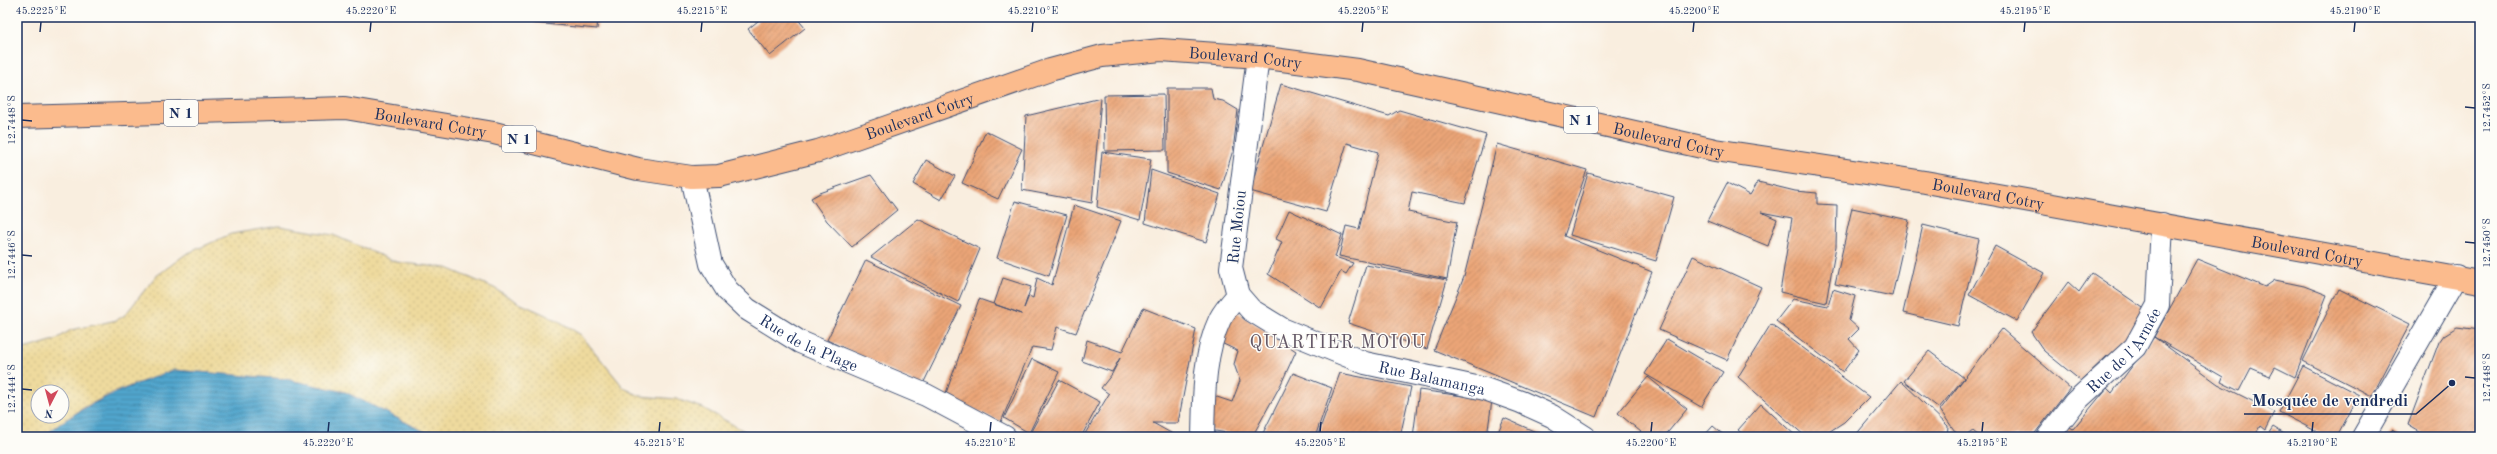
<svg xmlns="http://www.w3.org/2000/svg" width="2497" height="454" viewBox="0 0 2497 454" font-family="'Old Standard TT',serif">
<defs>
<pattern id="sand-dots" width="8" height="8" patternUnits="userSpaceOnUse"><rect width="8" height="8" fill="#eeda9e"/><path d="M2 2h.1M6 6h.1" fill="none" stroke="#ccbb8a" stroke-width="1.8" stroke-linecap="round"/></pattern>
<pattern id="water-rules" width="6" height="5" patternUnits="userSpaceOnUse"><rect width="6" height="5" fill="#51a5cc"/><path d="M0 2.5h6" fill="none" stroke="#4287a9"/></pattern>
<pattern id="building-hatch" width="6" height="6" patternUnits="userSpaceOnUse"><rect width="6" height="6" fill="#eba577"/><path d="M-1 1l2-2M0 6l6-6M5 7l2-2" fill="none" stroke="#be8765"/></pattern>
</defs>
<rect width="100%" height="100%" fill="#fdfcf7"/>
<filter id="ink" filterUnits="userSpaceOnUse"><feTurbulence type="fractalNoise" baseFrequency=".025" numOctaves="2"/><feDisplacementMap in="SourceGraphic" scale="8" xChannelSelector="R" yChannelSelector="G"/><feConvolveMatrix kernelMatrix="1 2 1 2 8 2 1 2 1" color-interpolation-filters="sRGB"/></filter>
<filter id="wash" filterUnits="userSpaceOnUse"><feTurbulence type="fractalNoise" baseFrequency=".012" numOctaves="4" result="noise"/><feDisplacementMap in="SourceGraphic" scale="16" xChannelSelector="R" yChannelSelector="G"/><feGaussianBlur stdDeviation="0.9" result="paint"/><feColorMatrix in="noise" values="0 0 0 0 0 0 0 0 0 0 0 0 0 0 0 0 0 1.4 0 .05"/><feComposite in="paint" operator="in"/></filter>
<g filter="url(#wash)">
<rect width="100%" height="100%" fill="#f9eedf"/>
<path fill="url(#sand-dots)" stroke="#84847e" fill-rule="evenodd" d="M279,226l54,9 63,27 51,6 47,20 25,15 38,17 24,15 43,53 16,8 36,3 27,9 43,24 31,5h-342l-90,-45 -60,-13 -112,-9 -61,23 -29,15 -40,29h-26v-86l38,-11 16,-10 46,-10 8,-5 30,-38 31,-23 45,-20zM38,392h24v24h-24z"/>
<path fill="url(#water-rules)" stroke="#366a95" d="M173,370l112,9 60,13 90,45h-392c39,-33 83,-49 130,-67z"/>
<g id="blocks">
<path fill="url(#building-hatch)" d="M535,17h63l-1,12 -63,-6z
M763,17h33l9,11 -35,28 -22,-27z
M1281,17h16v2z
M1281,84l108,32 10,-6 87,25 -21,68 -53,-11 -4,20 49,10 -10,57 -108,-23 7,-30 13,3 19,-77 -31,-9 -21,69 -76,-21z
M1167,88h44l2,11 10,2 15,9 -5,40 -12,40 -54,-17z
M1164,94l1,56 -60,1 -1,-56z
M1101,98l-9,105 -70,-13 4,-74z
M986,131l36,18 -24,50 -36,-16z
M1497,144l90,26 -23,66 88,36 -56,145 -162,-67 30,-73z
M1102,152l49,7 -11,61 -43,-13z
M926,160l29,16 -14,24 -28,-16z
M1151,170l69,24 -14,48 -61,-19z
M1588,173l86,24 -18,64 -86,-26z
M871,175l26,35 -45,37 -25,-26 -16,-23 9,-5z
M1758,182l37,9 22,2v11l20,1 -1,41 -10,57 -46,-11 12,-74 -31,-6 16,7 -9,27 -61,-25 20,-38 23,12z
M1015,201l52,14 -18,61 -52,-18z
M1074,205l47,16 -45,112 -19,-6 -6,23 -19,-3 -31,75 -56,-26 34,-97 43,15 -28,-10 9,-26 28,9 -7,21 5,-12 4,2 4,-20 15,7z
M1852,208l57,12 -17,76 -57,-12z
M1289,210l53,25 -7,22 18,6 -7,11 -5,-3 -20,37 -53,-34 14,-32 -6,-3z
M918,219l62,30 -22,53 -87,-45z
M1923,225l56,14 -21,87 -55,-13z
M1995,246l49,27 -27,48 -48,-26z
M1693,256l68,31 -34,73 -68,-30z
M2197,259l68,28 10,-7 29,6 23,9 -32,82 -20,-10 -5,9 -19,-8 -12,23 -18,-9 2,-5 -69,-40z
M866,260l95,46 -39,80 -95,-46z
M1366,265l81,15 -20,69 -79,-26z
M2092,273l57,39 -35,48 -6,-5 -27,26 -37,-30 -13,-19 37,-50 11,10z
M1833,289l22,7 -6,24 10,9 -10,10 10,11 -16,22 -67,-51 17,-22 35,7z
M2339,289l71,35 -38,72 -69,-35z
M1143,308l53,21 -18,94h-25l25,14h-95l26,-43 -8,-6 11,-14 8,-16 -8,14 -30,-11 5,-21 35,12z
M1231,308l65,43 -15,33 -29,53 -43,-7 5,-34 18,6 8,-21 -6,-17 4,-13 -23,-11z
M1771,324l98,73 -25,25 -23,15h-15l-68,-60z
M2457,327l23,3v107h-52l-20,-12 31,-83 5,-7z
M2002,329l68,59 -38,49h-52l-7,-6 -9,6h-5l-19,-27z
M2154,337l64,47 56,28 -9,18 -5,-4 -6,11h-194l10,-10 3,2 34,-41 5,5z
M1667,339l56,33 -22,35 -56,-33z
M1929,351l35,27 -25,30 -35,-27z
M1032,359l27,13 -30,61 -25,-15z
M2303,366l56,29 -22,42h-10l-48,-25z
M1293,373l39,15 -17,49h-54z
M1340,373l71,14 -11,50h-83z
M1648,377l39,32 -23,28h-17l-29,-24z
M1059,380l41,22 -19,35h-53z
M1901,381l47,45 -1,11h-93z
M1419,390l73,10 -5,37h-74z
M1761,404l36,33h-51l-8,-7z
M1504,418l41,18 2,1h-51z
M1713,426l13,11h-23z
M2273,427l16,10h-23z
M2392,430l11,7h-16z"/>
</g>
</g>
<g filter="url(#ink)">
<use href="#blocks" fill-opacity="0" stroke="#3c4c71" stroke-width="1"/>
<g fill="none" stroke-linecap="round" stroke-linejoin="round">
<defs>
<g id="minor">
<path id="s1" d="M1258,57l-27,211 7,27 13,15 31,19 83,34 120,26 36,13 31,14 33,21"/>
<path id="s2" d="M692,177l19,87 16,26 20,19 53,33 126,53 79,42"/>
<path d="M1203,437c1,-38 0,-82 17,-118 4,-8 12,-17 18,-24"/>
<path id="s3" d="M2048,437l27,-35 60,-55 23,-42 4,-81"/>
<path d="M2363,437l93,-161"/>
</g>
<g id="primary">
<path id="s4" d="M17,117l328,-9 149,25 144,36 54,8 27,-1 99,-25 232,-81 52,-14 59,-6 97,7 100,13 357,80 210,32 555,100"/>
</g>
</defs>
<use href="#minor" stroke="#3c4c71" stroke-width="24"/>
<use href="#primary" stroke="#3c4c71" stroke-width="24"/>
<use href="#minor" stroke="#fff" stroke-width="22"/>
<use href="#primary" stroke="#fbbb8d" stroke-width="22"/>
</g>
</g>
<path fill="none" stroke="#1b2f5e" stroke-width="1.5" d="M40,32l1,-10M370,32l1,-10M701,32l1,-10M1032,32l1,-10M1362,32l1,-10M1693,32l1,-10M2024,32l1,-10M2354,32l1,-10M2465,107l10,1M22,120l10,1M2465,242l10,1M22,255l10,1M2465,377l10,1M22,389l10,1M328,432l1,-10M659,432l1,-10M990,432l1,-10M1320,432l1,-10M1651,432l1,-10M1982,432l1,-10M2312,432l1,-10"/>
<g text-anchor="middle" stroke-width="3" stroke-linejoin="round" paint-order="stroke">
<g fill="#fdfcf7" stroke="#5f6c8c" stroke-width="1">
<rect x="164" y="100" width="34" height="26" rx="3"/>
<rect x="1564" y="107" width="34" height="26" rx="3"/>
<rect x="502" y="126" width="34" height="26" rx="3"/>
</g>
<g font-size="15" font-weight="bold" fill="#1b2f5e">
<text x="181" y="118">N 1</text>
<text x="1581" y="125">N 1</text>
<text x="519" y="144">N 1</text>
</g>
<g font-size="16" fill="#1b2f5e" stroke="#fdfcf7">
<text dy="6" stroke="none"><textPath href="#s4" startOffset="1255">Boulevard Cotry</textPath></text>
<text dy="6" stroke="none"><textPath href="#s4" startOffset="919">Boulevard Cotry</textPath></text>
<text dy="6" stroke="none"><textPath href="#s4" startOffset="415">Boulevard Cotry</textPath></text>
<text dy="6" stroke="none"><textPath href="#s4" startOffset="1687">Boulevard Cotry</textPath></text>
<text dy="6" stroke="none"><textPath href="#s4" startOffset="2011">Boulevard Cotry</textPath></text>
<text transform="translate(1236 227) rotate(-84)" y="6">Rue Moiou</text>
<text dy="6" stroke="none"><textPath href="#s4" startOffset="2335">Boulevard Cotry</textPath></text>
<text dy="6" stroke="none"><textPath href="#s2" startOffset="218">Rue de la Plage</textPath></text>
<text dy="6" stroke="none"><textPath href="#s3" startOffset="116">Rue de l'Armée</textPath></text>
<text dy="6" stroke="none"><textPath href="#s1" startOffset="455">Rue Balamanga</textPath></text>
</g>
<g font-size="18" letter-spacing="1" fill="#645867" stroke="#fdfcf7">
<text x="1338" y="348">QUARTIER MOIOU</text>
</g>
</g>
<path fill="none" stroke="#1b2f5e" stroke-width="1.5" d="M2452 383L2416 414H2244"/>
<circle fill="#1b2f5e" stroke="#fdfcf7" stroke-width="1.5" cx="2452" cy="383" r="4"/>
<g font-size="17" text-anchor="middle" font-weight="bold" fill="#1b2f5e" stroke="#fdfcf7" stroke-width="3" stroke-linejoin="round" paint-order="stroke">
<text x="2330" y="406">Mosquée de vendredi</text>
</g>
<rect width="2497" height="454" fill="none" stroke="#fdfcf7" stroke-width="44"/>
<g transform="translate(50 404) rotate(186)"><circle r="19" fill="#fdfcf7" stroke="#a3aaba"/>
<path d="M0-3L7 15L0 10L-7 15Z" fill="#d1495b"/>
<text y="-6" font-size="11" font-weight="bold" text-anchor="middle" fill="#1b2f5e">N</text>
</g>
<rect x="22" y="22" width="2453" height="410" fill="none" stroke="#1b2f5e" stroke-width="1.5"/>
<g font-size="10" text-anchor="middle" fill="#1b2f5e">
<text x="41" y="14">45.2225°E</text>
<text x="371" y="14">45.2220°E</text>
<text x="702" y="14">45.2215°E</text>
<text x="1033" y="14">45.2210°E</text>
<text x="1363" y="14">45.2205°E</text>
<text x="1694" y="14">45.2200°E</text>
<text x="2025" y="14">45.2195°E</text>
<text x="2355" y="14">45.2190°E</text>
<text transform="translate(2486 108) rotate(-90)" y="4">12.7452°S</text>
<text transform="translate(11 120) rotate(-90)" y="4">12.7448°S</text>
<text transform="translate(2486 243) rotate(-90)" y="4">12.7450°S</text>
<text transform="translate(11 255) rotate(-90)" y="4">12.7446°S</text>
<text transform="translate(2486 378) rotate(-90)" y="4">12.7448°S</text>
<text transform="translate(11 389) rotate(-90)" y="4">12.7444°S</text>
<text x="328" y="446">45.2220°E</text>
<text x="659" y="446">45.2215°E</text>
<text x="990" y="446">45.2210°E</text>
<text x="1320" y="446">45.2205°E</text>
<text x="1651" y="446">45.2200°E</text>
<text x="1982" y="446">45.2195°E</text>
<text x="2312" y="446">45.2190°E</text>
</g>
</svg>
